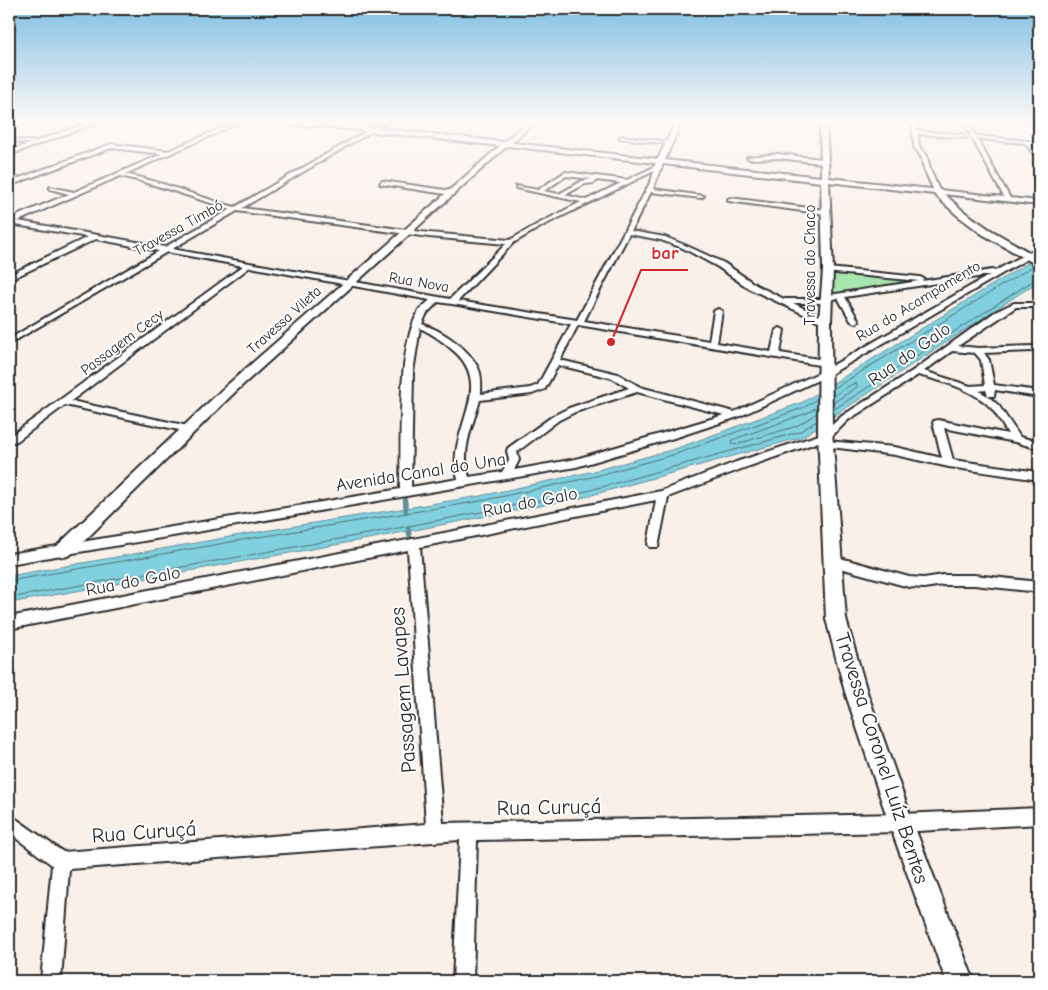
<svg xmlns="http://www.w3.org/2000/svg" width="1048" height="990" viewBox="0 0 1048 990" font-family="'Comic Neue',sans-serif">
<rect width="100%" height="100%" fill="#faf0ea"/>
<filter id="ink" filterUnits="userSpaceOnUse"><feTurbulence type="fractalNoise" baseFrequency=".02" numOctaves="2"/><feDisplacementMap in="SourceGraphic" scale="10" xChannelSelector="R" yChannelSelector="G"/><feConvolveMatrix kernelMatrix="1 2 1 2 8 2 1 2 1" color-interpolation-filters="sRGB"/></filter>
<g filter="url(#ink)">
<path fill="#a7e6ae" stroke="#69886c" d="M825,271l108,10 -103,16z"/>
<path fill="#81d0df" stroke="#5f8e97" d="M1039,256v25l-237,156 -221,61 -213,41 -359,64v-27l243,-43 228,-37 110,-24 85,-23 128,-47z"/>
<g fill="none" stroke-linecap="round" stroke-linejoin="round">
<path stroke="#4d6d73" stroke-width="1" d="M833,389l202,-124
M833,396l21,-13 3,1v3l-24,16
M817,407l-10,6 -75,27 -1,3 3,2 63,-19 20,-13
M833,410l206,-133
M9,581l244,-43 228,-37 111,-24 84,-23 129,-47 12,-8
M9,598l358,-64 213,-41 219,-61 18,-11"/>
<path stroke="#5f8e97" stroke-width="4.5" d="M405,500l1,12
M408,527l2,11"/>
<defs>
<path id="street" d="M238,121h5l-118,53c38,8 73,23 110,33l149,-86h5l-147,87 187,25 81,7 28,-16 43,-22 -65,-14v-2l22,4 27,-18 62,8 31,-15 3,2 -8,22 51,7 -3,2 -50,-6 -20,39 34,6 22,9 37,17 32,22 28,14h39v-3l96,-15 -94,-9v-4h3l92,9 4,2 -2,2 70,-11 3,1 42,-23 2,-1v5l-210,123 -91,42 -61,20 -101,30 -567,97v-10l391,-65c2,-46 -4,-141 19,-178 3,-4 7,-7 11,-11l-180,-33 -179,134 117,25 4,1 1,2 -1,2 -4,1 -123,-27 -48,36 -4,1 -4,-2v-3l234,-171 -76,-14 -158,92v-5l150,-88 -63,-12 -87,41v-5l79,-38 -78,-13 -1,-5 60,-25 -19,-5v-2l24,5 88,-38 -51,-6 -100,37 -2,1v-4l102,-38 57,7zM654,171l-2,8 -75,141 -119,-19 55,-58 29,-17zM120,176c38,8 74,23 111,33l-66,38 -147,-26zM566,176l26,3 -10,2 -23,13 -15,-3zM597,180l24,3 -35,17 -21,-5 20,-11 9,-1zM237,211l192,26 77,7 -56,55 -278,-50zM629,234l32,6 22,8 35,19 32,22 75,35h3v-4l-35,-17h36v-3l9,-2 13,23 4,2 4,-2 -14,-24 145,-22 -167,96 -89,41 -94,-25 -22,-13 -58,-14 18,-35 247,41 4,-3 -4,-3 -45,-7 4,-23 -4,-2 -4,2 -5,22 -54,-9 5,-32 -4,-2 -4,2 -5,30 -125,-20zM438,302l14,2 119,20 -33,61 -8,3 -49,6c0,-8 1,-16 -2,-24 -9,-21 -36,-39 -57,-46l5,-11zM420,328c13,6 25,15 35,24 41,37 -11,81 3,127l-47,8 2,-115zM558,365l54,13 17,10 -60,20 -16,8 -45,32 -1,3 2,9 -7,12 -33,5c-9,-26 4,-52 11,-77l52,-6 13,-5zM637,392l87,23 -148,44 -62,11 5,-10 -2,-8 42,-32 16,-8z
M912,121h4l1,10 54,4 -8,-14h4l9,15 63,6v2h-9l9,13v5l-14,-19 -48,-4 33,59 29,3v4l-104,-12 -11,-24 -3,-13 -7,-9zM918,134l54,4 32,59 -65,-7 -9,-21 -3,-13 -8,-9z
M621,136l48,6 2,1 -2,1 -50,-6z
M9,139l27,3 2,1 -2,1 -27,-3z
M778,154l44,5 3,2 -3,2 -44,-5 -28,1 -3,-2z
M382,181l70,10 3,2 -3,2 -72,-11z
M730,198l95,12 3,2 -3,2 -97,-13v-2z
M1014,303h25v4h-23l-58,39 20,2 56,-2v4l-3,1 -47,2 5,7 5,25 45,6v6l-44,-7 -1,6h-6l11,10 21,31 19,5v7l-24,-7 -71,-14 9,32 86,12v8l-90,-13 -54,-12 -72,-9 -1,-2 1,-2 4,-1 68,6 47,11 -9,-35 1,-2 4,-1 70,14c-5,-8 -10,-17 -15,-24 -17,-20 -50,-29 -75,-35l-70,45 -18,18 -86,30 -76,29 -10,50h-8l-2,-3 8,-44 -236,47 23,276 458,-9 138,-6v16l-138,8 -424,8 -4,141h-20l7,-141 -391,29 -8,112h-20l11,-116 -43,-32v-19l54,38 363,-28 -18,-274 -399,79v-12l652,-126 75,-29 86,-28 20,-18 72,-46 81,-58zM952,351l23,2 6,7 4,25 -15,1 -46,-15zM986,390l2,6 -9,-5z
M833,556l76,21 15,1 19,-3h31l65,7v10l-65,-7h-31l-19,3 -15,-1 -80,-22 -2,-4 2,-4z"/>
<path id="secondary" d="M93,121h9l-93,34v-4z
M271,121h43l190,21 24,-21h7l-23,22 146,16 18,-38h6l-17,39 156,17 -1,-56h6l3,57 111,12 23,21 26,18 50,29v7l-4,-1 -53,-30 -25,-19 -23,-21 -105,-12 4,88 -2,52 1,109 14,188 21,73 46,131 61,158h-28l-57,-158 -44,-131 -19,-73 -8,-188 1,-109 4,-52 -2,-88 -158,-18 -2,5h-3l-4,-2 2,-4 -149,-17 -272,246 -165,163 -6,2 -6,-2 -3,-5 3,-5 167,-158 275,-241 -188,-21 -3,1 -35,-3z"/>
</defs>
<use href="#street" stroke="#2b2b2b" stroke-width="4"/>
<use href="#secondary" stroke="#2b2b2b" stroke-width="4"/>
<use href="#street" fill="#fff" fill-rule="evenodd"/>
<use href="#secondary" fill="#fff" fill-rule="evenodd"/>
</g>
</g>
<linearGradient id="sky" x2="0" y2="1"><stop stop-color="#7fbfe4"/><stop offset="0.47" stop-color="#fdf8f6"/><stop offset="1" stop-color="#fdf8f6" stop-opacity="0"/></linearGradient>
<rect width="1048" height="259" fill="url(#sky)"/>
<g text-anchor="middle" stroke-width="4" stroke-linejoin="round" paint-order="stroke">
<g font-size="15" fill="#2b2b2b" stroke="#fff">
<text transform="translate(178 228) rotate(-29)" y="5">Travessa Timbó</text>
<text transform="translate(810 265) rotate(-90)" y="5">Travessa do Chaco</text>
<text transform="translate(419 282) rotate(10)" y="5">Rua Nova</text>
<text transform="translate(918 301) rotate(-31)" y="5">Rua do Acampamento</text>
<text transform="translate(284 320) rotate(-42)" y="5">Travessa Vileta</text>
<text transform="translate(122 342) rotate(-37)" y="5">Passagem Cecy</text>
</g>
<g font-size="18" fill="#2b2b2b" stroke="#fff">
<text transform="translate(909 354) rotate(-35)" y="6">Rua do Galo</text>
<text transform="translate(421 472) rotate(-9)" y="6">Avenida Canal do Una</text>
<text transform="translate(530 502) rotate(-11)" y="6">Rua do Galo</text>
<text transform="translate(133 581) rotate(-11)" y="6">Rua do Galo</text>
</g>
<g font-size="21" fill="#2b2b2b" stroke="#fff">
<text transform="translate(403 690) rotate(-94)" y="7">Passagem Lavapes</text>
<text transform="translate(882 758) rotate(72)" y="7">Travessa Coronel Luíz Bentes</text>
<text transform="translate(549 807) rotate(-1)" y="7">Rua Curuçá</text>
<text transform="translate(144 832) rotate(-4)" y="7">Rua Curuçá</text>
</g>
</g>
<path fill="none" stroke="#d62828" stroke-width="2" d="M611 342L641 270H688"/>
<circle fill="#d62828" stroke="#fff" stroke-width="2" cx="611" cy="342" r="5"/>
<g font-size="19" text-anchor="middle" font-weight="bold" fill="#d62828" stroke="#fff" stroke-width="4" stroke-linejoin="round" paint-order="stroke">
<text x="665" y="259">bar</text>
</g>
<rect width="1048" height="990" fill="none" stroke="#fff" stroke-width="30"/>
<rect x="15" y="15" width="1018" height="960" fill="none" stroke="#2b2b2b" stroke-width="2" filter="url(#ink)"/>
</svg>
